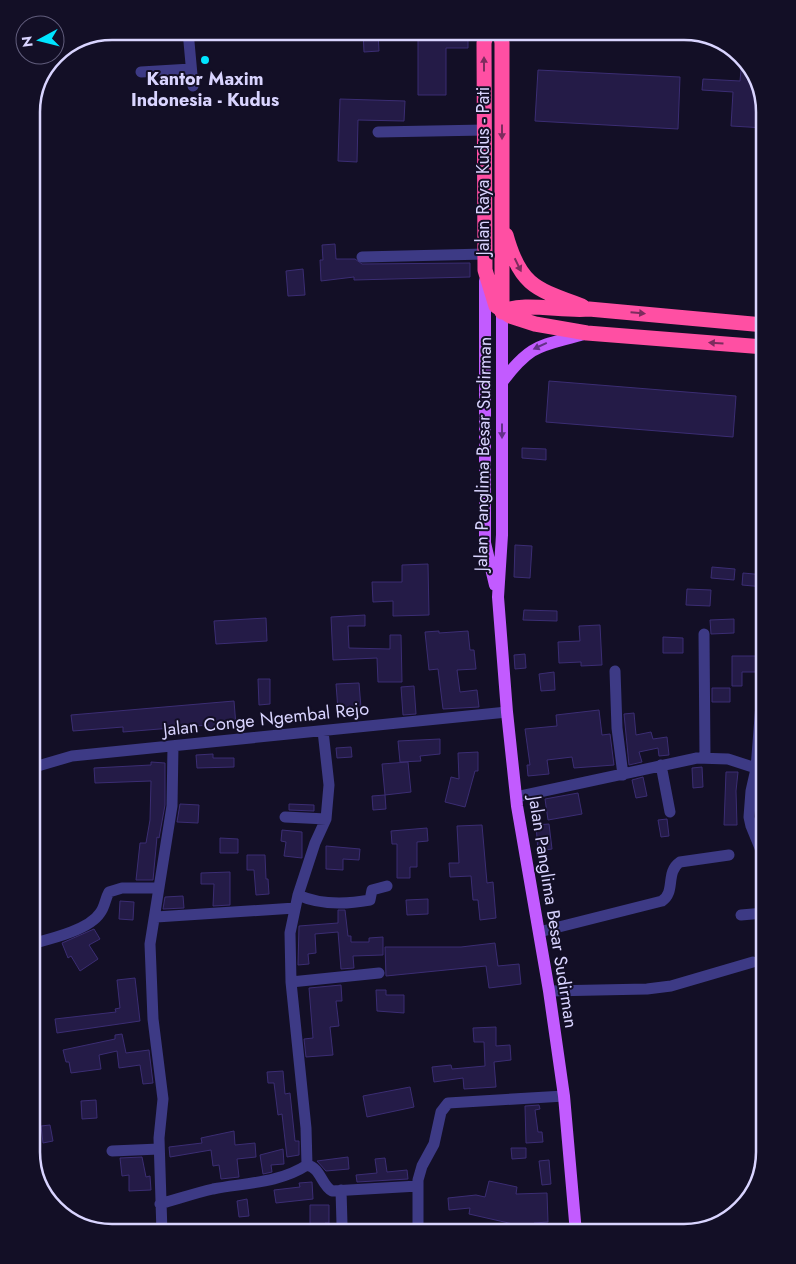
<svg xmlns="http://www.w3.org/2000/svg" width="796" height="1264" viewBox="0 0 796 1264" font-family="Jost,sans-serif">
<rect width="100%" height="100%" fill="#130f26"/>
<path fill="#241b47" stroke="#3b2d73" d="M363,31h15l1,20 -15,1z
M418,31h50v17h-22v47h-28z
M742,59l14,17 9,36v16l-34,-2 2,-34 -31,-2 1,-11 37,2z
M538,70l142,7 -2,52 -143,-8z
M340,99l65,2 -1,20 -46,-1 -1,42 -19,-1z
M335,244l1,15h19l7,5 108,-1v14l-116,3v-3l-33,4 -1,-21h3l-1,-15z
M303,269l2,26 -17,1 -2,-25z
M549,381l187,15 -3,41 -187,-15z
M522,448l24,1v11l-24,-2z
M515,545l17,1 -2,32 -16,-1z
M428,564l1,51 -36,1v-15l-20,1 -1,-20h30v-17z
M712,567l23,2 -1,11 -23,-2z
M743,573l22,2 -1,12 -22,-2z
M687,589l24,1 -1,16 -24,-1z
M524,610l33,1v10l-34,-1z
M365,615v11h-17l1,22 41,1v-14h11l1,47h-24l-1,-24 -44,2 -2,-43z
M266,618l1,23 -51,3 -2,-23z
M734,619v14l-23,1 -1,-14z
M600,625l2,40 -21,1v-4l-22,1 -1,-21 22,-1 -1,-15z
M439,631v2l29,-2 2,19h4l2,19 -19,1 3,22 17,-2 2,17 -36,2 -5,-40 -9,1 -4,-38z
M663,637l20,1v15h-20z
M525,654l1,14 -11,1 -1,-14z
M732,656h24v16h-14v14h-10z
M554,672l1,18 -14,1 -2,-17z
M258,679h12v25l-11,1z
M359,683l2,25 -23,2 -2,-26z
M414,686l2,28 -13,1 -2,-28z
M712,688h18v14h-18z
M234,701l2,25 -28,2v-3l-85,7v-5l-50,4 -2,-16z
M599,710l3,25 8,-1 4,31 -40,3 -2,-11 -25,3 2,14 -21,2 -1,-11h3l-5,-36 32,-3 -1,-11z
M634,713l2,22 15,-3 2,7 14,-2 2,18 -10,1 -1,-8 -19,4 3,10 -13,3 -5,-51z
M440,739v15l-20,2 1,5 -21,1 -2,-21z
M351,747l1,10 -15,1 -1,-10z
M478,752v19h-3l-10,36 -20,-5 6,-25 8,2 -1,-26z
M213,754v4h21v9l-37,1 -1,-13z
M151,762l14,1v42l-6,33 -2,-1 -4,43h-17l4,-37h6l4,-23 1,-39 -56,2 -1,-15 57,-3z
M408,762l3,30 -26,3 -3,-31z
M702,767l1,20 -10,1 -1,-20z
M726,772h12l-2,19 1,34h-13z
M643,777l4,19 -11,2 -4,-18z
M578,793l4,21 -34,6 -3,-21z
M385,795l1,14 -13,1 -1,-14z
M180,804l19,1 -1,18 -21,-1z
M289,804l25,1v6l-25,-1z
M667,819l2,17 -8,1 -3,-17z
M549,824l3,25 -14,2 -2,-26z
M482,825l5,58 6,-1 3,36 -16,2 -2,-20h-5l-2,-24 -21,1 -1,-14h10l-2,-37z
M427,828l1,13 -11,1v25h-7v11h-13v-34h-5l-1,-13z
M282,830l20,2v26l-18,-2 2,-14 -5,-1z
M220,838l18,1v14h-18z
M326,846l34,3 -1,11 -16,-1v11l-17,-1z
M247,855h18l1,24h2l1,15 -13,1 -2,-25h-7z
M230,872v33l-17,1 1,-22h-13v-11z
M183,896l1,12 -21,1 2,-12z
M428,899v15l-21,1 -1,-15z
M120,901l14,1 -1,18 -14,-1z
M338,910h7l3,26h3v6h18v-4l14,-1v18l-30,1 1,12 -13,1 -3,-37 -23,2 1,19 -8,1 1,10 -11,1 1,-39 39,-3z
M94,929l6,10 -11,6 9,14 -18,12 -9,-15 -3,2 -6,-15z
M495,943l3,23 21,-2 2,20 -32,4 -3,-22 -100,10 -1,-29h76z
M135,978l5,43 -83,12 -2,-14 61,-7 -1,-3 5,-1 -3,-28z
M341,985l1,16h-6l3,25 -9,1 3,28 -27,2 -2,-18 9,-1 -4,-50z
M376,990h10v5h18v18l-27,-2z
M496,1027v19l14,-1 1,15 -17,2 2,25 -32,2 -1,-11 -29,4 -2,-15 19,-2 1,4 33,-3 -1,-24h-10l-1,-14z
M122,1034l4,19 23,-3 4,33 -10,1 -3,-19 -21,3 -2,-17 -18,4 2,14 -30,4 -2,-11h-3l-3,-12 52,-11v-4z
M283,1071l2,23 5,-1 5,48h4v14l-12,2 -5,-43 -4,1 -4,-32h-6l-1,-11z
M410,1087l4,20 -47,10 -4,-21z
M96,1100l1,18 -15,1 -1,-18z
M539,1105l1,4 -5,1 3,22h4l1,10 -17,1 -1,-37z
M50,1125l3,16 -10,2 -2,-17z
M234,1131l1,14 20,-2 1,14 -19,2 2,18 -18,2 -2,-14 -6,1 -2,-16 -41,7 -1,-10 33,-4 -1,-5z
M511,1148h15v10l-14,1z
M283,1149l1,15 -13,1 1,7 -9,2 -3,-19z
M142,1157l4,20 4,-1 1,14 -22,1v-16l-7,1 -2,-18z
M348,1157l1,12 -23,2 -9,-10z
M385,1158l2,14 20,-2 1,9 -51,3 -1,-7 21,-2 -2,-14z
M549,1160l2,24 -9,1 -3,-24z
M489,1181l28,6 -1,7 31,-1 1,29 -14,1 1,10h-22v-9l-44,-10 1,-6 -21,2 -1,-12 28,-3 9,2z
M312,1182l1,17 -37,4 -2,-13 26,-3 -1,-4z
M247,1199l2,17 -10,1 -2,-16z
M310,1205h19v18h-4v10h-15z"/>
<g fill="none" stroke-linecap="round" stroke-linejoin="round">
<path stroke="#3d3a85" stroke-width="11" d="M188,31l5,55
M141,72l50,-3
M378,132l107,-2
M362,257l123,-3
M704,634l1,124
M615,671l2,57 6,47
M661,765l9,47
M31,768l41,-12 435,-44
M516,797l181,-39 31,1 37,12
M285,817l41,2
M765,873l-5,-25 -9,-22 -2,-9 2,-26 5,-22 9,-117
M298,895c22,10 50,9 72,5l2,-10 15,-4
M741,915l24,-2
M156,917l139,-9
M539,932l123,-31c14,-9 3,-29 18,-39l49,-7
M31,944c19,-5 58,-14 69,-31 5,-6 5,-14 9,-21l13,-4h37
M291,982l88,-9
M549,991l98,-2 24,-3 82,-24
M112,1151l47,-2
M307,1165c14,3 14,20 25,26l86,-5
M341,1190l1,34
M160,1204c18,-5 35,-11 53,-15 31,-6 67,-6 94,-24l-1,-37 -15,-146 -1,-49 8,-38 17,-52 11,-24 3,-34 -6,-54
M162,1233l-3,-95 4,-39 -10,-80 -3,-75 22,-138 1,-60
M418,1233v-53l4,-14 12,-22 7,-32 7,-9 116,-7"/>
<path stroke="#c25bff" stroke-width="12" d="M485,281v262l10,42
M502,312v223l-4,62 9,115 10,94 32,185 15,105 12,137
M502,382c31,-41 39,-35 85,-49"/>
<path stroke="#ff4fa3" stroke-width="15" d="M487,31l-3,12 1,227 11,36 14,10 25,8 52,9 178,14
M500,31l2,12v269
M506,235c14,51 30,54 76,71
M502,312c19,-11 63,0 87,-3l176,16"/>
</g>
<defs><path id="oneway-solid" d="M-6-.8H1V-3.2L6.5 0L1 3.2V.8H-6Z" transform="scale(1.25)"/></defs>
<g fill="#7d2c5e">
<use href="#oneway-solid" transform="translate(484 64) rotate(-90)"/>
<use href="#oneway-solid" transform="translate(502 132) rotate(90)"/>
<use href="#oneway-solid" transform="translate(518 265) rotate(64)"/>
<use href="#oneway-solid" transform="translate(638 313) rotate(5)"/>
<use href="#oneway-solid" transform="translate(716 343) rotate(-176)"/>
</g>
<g fill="#623188">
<use href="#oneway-solid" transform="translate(540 346) rotate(155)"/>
<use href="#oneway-solid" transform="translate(502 431) rotate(90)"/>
</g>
<circle fill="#00e5ff" stroke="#130f26" stroke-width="2" cx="205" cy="60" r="5"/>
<g text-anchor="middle" stroke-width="4" stroke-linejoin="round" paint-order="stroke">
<g font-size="18" font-weight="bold" fill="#d9d4ff" stroke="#130f26">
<text x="205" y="85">Kantor Maxim<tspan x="205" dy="21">Indonesia - Kudus</tspan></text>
</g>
<g font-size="18" fill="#d9d4ff" stroke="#130f26">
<text transform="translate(483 171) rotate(-90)" y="6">Jalan Raya Kudus - Pati</text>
<text transform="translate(483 454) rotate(-89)" y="6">Jalan Panglima Besar Sudirman</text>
<text transform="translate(266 719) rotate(-6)" y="6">Jalan Conge Ngembal Rejo</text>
<text transform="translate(553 912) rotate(81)" y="6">Jalan Panglima Besar Sudirman</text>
</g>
</g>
<path d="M0 0H796V1264H0ZM112 40H684A72 72 0 0 1 756 112V1152A72 72 0 0 1 684 1224H112A72 72 0 0 1 40 1152V112A72 72 0 0 1 112 40Z" fill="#130f26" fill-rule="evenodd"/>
<path fill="none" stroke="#d9d4ff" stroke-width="2.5" d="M112 40H684A72 72 0 0 1 756 112V1152A72 72 0 0 1 684 1224H112A72 72 0 0 1 40 1152V112A72 72 0 0 1 112 40Z"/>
<g transform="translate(40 40) rotate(263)"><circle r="24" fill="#130f26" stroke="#625e7d"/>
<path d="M0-4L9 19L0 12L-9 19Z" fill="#00e5ff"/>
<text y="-8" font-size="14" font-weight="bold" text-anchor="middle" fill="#d9d4ff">N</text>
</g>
</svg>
